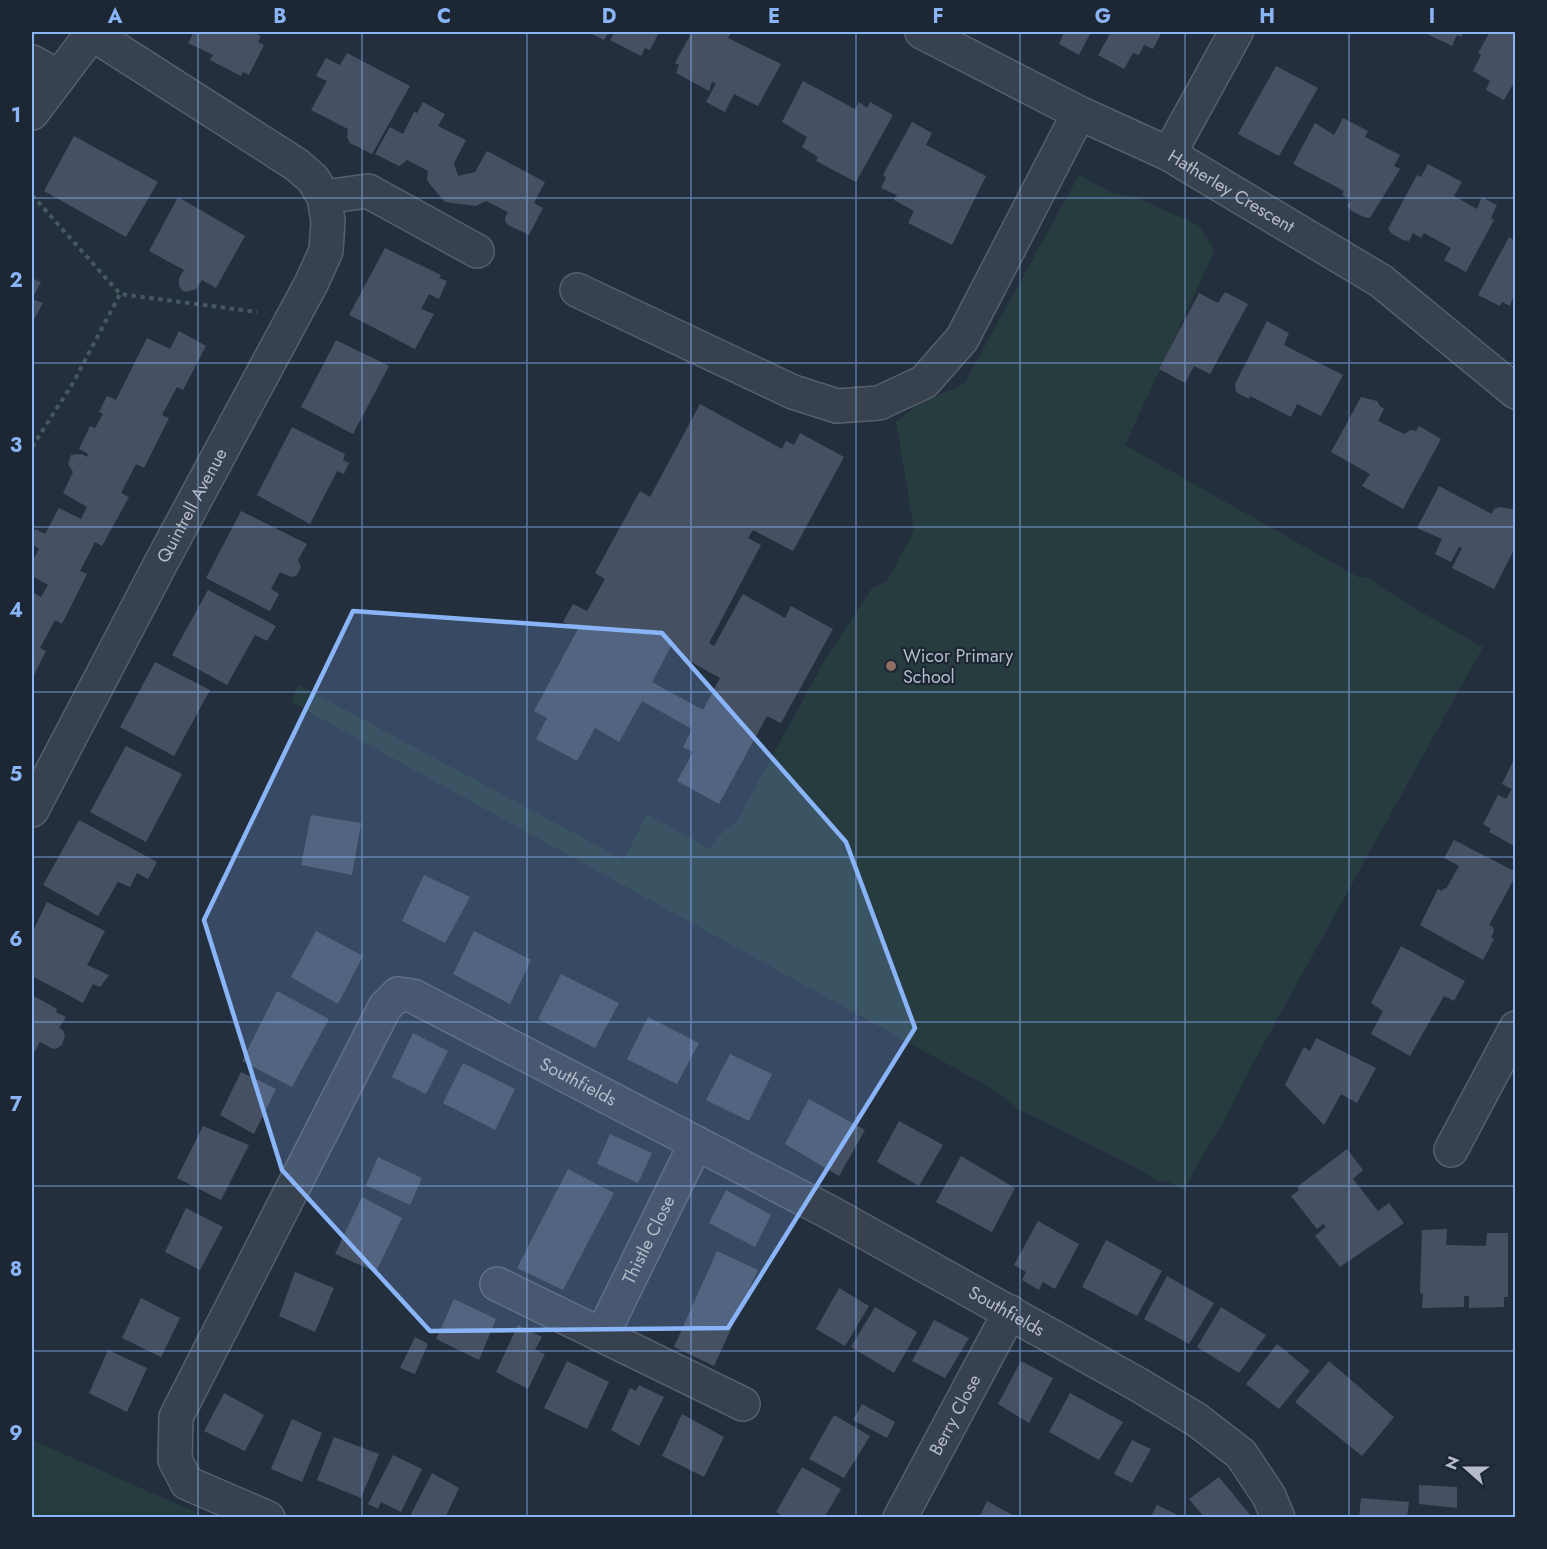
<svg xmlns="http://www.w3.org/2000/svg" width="1547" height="1549" viewBox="0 0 1547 1549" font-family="Jost,sans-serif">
<rect width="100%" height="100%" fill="#242f3e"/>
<path fill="#263c3f" d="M1079,175l33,18 23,4 63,28 17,25 -90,195 235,133 6,-1 48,31 69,39 -230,416 -31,62 -19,30 -19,35 -17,-9 -5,2 -29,-17 -115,-57 -27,-21 -700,-386 8,-17 325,175 23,-46 63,35 14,-19 12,-8 90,-164 46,-70 15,-7 27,-50 -18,-109 24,-19 44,-19z
M32,1440l174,77h-174z"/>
<path fill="#455162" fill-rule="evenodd" d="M194,32h57l10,4 -3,6 6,3 -15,30 -6,-3 -2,4 -31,-16 3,-5 -25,-12z
M588,32h21l-5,8z
M615,32h44l-9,18 -5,-2 -4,8 -31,-16z
M692,32h39l-3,6 53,26 -23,42 -24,-12 -9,18 -19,-10 10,-19 -4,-1 -3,9 -33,-18 3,-8 -4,-2z
M1064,32h27l-12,23 -20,-11z
M1111,32h51l-9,17 -9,-4 -5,10 -6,-2 -9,16 -26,-14z
M1423,32h41l-3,5 -4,-2 -5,11z
M1490,32h26v47l-12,21 -18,-10 4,-9 -17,-10 8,-16 -3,-2z
M347,53l63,33 -38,68 -22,-11 -3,-6 1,-8 -37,-19 16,-29 -11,-5 10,-18 14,7z
M1276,66l42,22 -39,68 -41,-22z
M803,81l52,28 4,-7 8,6 3,-6 23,13 -37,67 -40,-21 2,-4 -16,-10 5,-10 -25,-15z
M423,102l22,12 -7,12 28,14 -12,23 4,13 17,-4 12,-21 58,31 -11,21 9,5 -14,27 -21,-10 -3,-4v-3l3,-6 -22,-11 -10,5 -31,-4 -17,-20 -1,-4 1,-7 -21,-11 -8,6 -24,-12 15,-27 13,7 11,-22 3,1z
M1343,118l25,13 -3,6 35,18 -6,11 6,3 -30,49 -6,-1 -12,-6 -5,-5 4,-6 -9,-5 2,-4 -51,-27 22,-41 19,12z
M912,122l20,11 -6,12 60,31 -34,69 -44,-22 6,-12 -20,-11 3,-5 -16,-7 5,-10 -3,-3z
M74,136l84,46 -32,55 -82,-46z
M1428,164l34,18 -8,14 23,13 5,-12 15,8 -6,13 3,2 -28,52 -22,-12 7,-12 -27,-15 -3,5 -8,-5 -4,8 -6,-1 -11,-6 -4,-5 29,-54 4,2z
M178,197l67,39 -29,52 -14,-8 -6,9 -10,3 -4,-2 -3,-4v-8l5,-8 -35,-19z
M1509,237l5,3 2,-2v60l-3,-1 -3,9 -8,-4 -2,4 -22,-11z
M385,248l56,27 -2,3 8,3 -8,18 -10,-5 -8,15 13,5 -19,35 -66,-34z
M32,278l9,4 -9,17 11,4 -11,20z
M1225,292l23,12 -38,70 -16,-8 -9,17 -26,-14 40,-76 19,10z
M1267,321l22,12 -5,12 59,30 -22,41 -24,-12 -6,13 -41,-21 -1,3 -13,-7 -1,-8z
M179,331l27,15 -23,44 -6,-3 -15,28 7,3 -25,50 -8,-4 -15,29 8,4 -27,49 -7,-4 -15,29 7,3 -25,50 -7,-4 -15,28 6,3 -14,28v-87l9,5 7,-12 -16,-9v-14l7,-13 -7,-5v-8l3,-7 10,5 14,-26 22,11 6,-12 -24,-14 10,-21 -5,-8 3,-9 11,-1 5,3 1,-3 -9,-5 11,-23 5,2 8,-14 -4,-2 8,-16 9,4 31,-62 23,11z
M336,340l53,26 -36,68 -52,-27z
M1361,397l16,4 3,5 4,3 -6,12 26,13 7,-4 5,1 3,-5 22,13 -38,70 -41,-23 8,-12 -39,-22z
M700,404l82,45 4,-8 8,4 6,-12 44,24 -51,94 -40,-21 -5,8 13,7 -52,98 5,3 29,-52 42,24 6,-12 42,23 -52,94 -14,-7 -48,88 -42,-23 16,-29 -10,-5 9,-18 -50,-28 -23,41 -24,-14 -18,33 -41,-22 11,-21 -13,-7 44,-82 -15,-7 10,-18 14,7 18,-32 -10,-6 45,-82 10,6zM671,646l12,6 -3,4 40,22 -17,32 -51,-28z
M292,427l53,27 -2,6 6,3 -5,11 -7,-3 -27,53 -53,-29z
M1439,486l53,28 2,-5 6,-2 16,3v36l-22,43 -42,-21 10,-20 -3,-1 -8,15 -16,-8 7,-15 -25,-11z
M241,511l66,33 -9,16 3,7 -4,8 -6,2 -11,-5 -9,17 8,5 -9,17 -64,-33z
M208,590l68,36 -9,15 -12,-6 -28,50 -55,-30z
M155,662l55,28 -36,66 -54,-29z
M126,746l56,28 -36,68 -56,-30z
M1516,755v92l-27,-15 2,-3 -8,-5 15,-29 8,4 6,-10 -10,-5z
M311,815l50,8 -9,52 -51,-10z
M79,820l78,42 -9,17 -11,-6 -7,14 -12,-5 -20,34 -55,-31z
M1454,840l62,32v3l-27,50 4,2 1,4 -3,7 3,1 -11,21 -63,-35 18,-36 4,2 2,-3 2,1 13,-23 -15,-8z
M424,875l46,22 -25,46 -43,-22z
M47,902l58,29 -18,34 22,10 -9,12 -7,-3 -10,19 -51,-27v-43z
M316,931l47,25 -25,48 -47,-27z
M474,931l57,29 -21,44 -57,-30z
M1401,946l64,35 -11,20 -10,-5 -34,60 -39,-22 12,-23 -12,-8z
M561,974l58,29 -24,45 -57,-29z
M277,991l52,28 -37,68 -50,-26z
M32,995l25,14 -1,3 10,5 -7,11 4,2 2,5 -3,10 -5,3 -4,1 -13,-7 -8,14z
M648,1017l51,26 -22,41 -50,-25z
M413,1033l35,18 -22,43 -34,-17z
M1316,1038l60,30 -19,35 -16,-9 -17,31 -39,-40 19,-38 6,4z
M730,1054l42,20 -23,47 -43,-21z
M463,1063l52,26 -20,41 -52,-27z
M241,1072l35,17 -22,45 -34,-19z
M809,1099l56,31 -26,46 -54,-32z
M899,1121l44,24 -24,41 -42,-24z
M203,1126l46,19 -28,55 -44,-22z
M610,1134l42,19 -14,30 -41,-19z
M1347,1149l16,21 -10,9 25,32 11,-8 15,20 -64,44 -25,-31 11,-9 -3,-3 -6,5 -26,-33 8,-6 -2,-3z
M961,1156l54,32 -23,44 -56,-30z
M378,1157l44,21 -12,27 -44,-20z
M568,1169l46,24 -51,97 -46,-22z
M726,1190l45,25 -16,32 -46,-24z
M362,1197l40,21 -26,54 -41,-18z
M186,1208l37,19 -23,43 -35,-18z
M1038,1221l41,23 -24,45 -12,-7 -4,8 -17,-10 4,-8 -12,-7z
M1447,1229l-1,16 40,1 1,-13h21v64h-4v10l-35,1v-12h-5v11l-42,1 1,-14 -3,-1 2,-63z
M1106,1240l56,31 -25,45 -55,-29z
M717,1251l41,19 -44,96 -40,-19z
M295,1272l39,16 -19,44 -36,-16z
M1167,1276l47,27 -25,41 -45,-25z
M839,1288l30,18 -24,40 -29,-17z
M141,1298l39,20 -19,39 -39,-19z
M454,1299l42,20 -17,41 -43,-21z
M875,1307l42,25 -23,41 -43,-26z
M1221,1307l45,28 -27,38 -42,-26z
M934,1320l35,18 -24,40 -33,-17z
M518,1325l24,12 -7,13 10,4 -17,35 -32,-17z
M415,1337l13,7 -13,30 -15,-6z
M1277,1344l33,27 -31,38 -33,-25z
M108,1350l39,18 -20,44 -38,-19z
M567,1361l42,21 -22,47 -43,-21z
M1021,1361l32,17 -24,45 -31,-19z
M1329,1361l65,56 -32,39 -67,-54z
M639,1385l25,12 -25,49 -28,-16 19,-42 6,3z
M224,1393l40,22 -19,36 -41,-20z
M1070,1393l53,29 -24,38 -50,-28z
M862,1404l33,18 -8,16 -34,-18z
M682,1414l42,23 -20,40 -42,-21z
M834,1415l36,21 -26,42 -35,-19z
M292,1419l30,14 -20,49 -31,-13z
M334,1437l45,17 -18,44 -44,-18z
M1132,1440l19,9 -19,34 -18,-9z
M393,1455l29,14 -21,43 -20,-10 -3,7 -10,-5z
M802,1467l39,22 -17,29h-38l-10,-6z
M432,1473l27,15 -14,30h-36z
M1219,1477l32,39 -3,2h-43l-16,-19z
M1419,1485l38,2v21l-38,-4z
M1361,1498l48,4 -2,16h-48z
M987,1501l31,17h-39z
M1157,1505l27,13h-34z"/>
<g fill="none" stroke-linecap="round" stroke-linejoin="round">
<defs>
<g id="minor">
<path id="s1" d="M922,32l157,81 90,41 212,127 135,111"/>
<path d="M32,62l27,15"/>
<path d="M32,113l61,-81"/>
<path d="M1169,154l67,-122"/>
<path d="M324,197l44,-6 109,60"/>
<path d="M577,290l216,102 44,14 42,-3 45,-21 38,-43 117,-226"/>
<path id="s2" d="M32,810l130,-249 149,-277 15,-33 2,-30 -4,-24 -11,-18 -16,-14 -206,-132"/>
<path d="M1451,1150l65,-122"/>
<path d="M497,1284l246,120"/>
<path id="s3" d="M602,1335l94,-192"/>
<path id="s4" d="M268,1518l-81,-35 -12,-23 1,-43 209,-410 13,-13 15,2 416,216 310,173 58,35 44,34 28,42 9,22"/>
<path id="s5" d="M900,1518l110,-206"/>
</g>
</defs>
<use href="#minor" stroke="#565f6c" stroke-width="36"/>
<path stroke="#44595c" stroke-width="4" stroke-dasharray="4.5 4.5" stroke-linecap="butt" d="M32,195l88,99 137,18
M32,447l41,-64 47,-89"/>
<use href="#minor" stroke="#38414e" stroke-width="33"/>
</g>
<path fill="#8ab4f8" fill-opacity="0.2" stroke="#8ab4f8" stroke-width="4.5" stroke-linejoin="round" d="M353,611l309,22 184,209 69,186 -187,300 -298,3 -148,-161 -78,-250z"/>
<path fill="none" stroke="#8ab4f8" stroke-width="1.5" stroke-opacity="0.55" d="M198,32v1486M362,32v1486M527,32v1486M691,32v1486M856,32v1486M1020,32v1486M1185,32v1486M1349,32v1486M32,198h1484M32,363h1484M32,527h1484M32,692h1484M32,857h1484M32,1022h1484M32,1186h1484M32,1351h1484"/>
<circle fill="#8d6e63" stroke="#1d2633" stroke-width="2" cx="891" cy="666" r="6"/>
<g text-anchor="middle" stroke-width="4.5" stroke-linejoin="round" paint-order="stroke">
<g font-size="18" fill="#b4bcc9" stroke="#1d2633">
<text dy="6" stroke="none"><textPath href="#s1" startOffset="348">Hatherley Crescent</textPath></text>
<text dy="6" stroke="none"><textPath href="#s2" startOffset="344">Quintrell Avenue</textPath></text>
<text dy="6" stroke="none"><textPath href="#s4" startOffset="837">Southfields</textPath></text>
<text dy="6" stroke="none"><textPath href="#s3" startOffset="106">Thistle Close</textPath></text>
<text dy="6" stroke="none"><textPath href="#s4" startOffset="1323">Southfields</textPath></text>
<text dy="6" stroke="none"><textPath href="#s5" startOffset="117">Berry Close</textPath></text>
</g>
<g font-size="18" fill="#b4bcc9" stroke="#1d2633" text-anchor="start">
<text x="903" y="662">Wicor Primary<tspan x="903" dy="21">School</tspan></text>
</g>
</g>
<rect width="1547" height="1549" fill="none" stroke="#1d2633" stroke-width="66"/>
<g transform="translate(1466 1468) rotate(291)" stroke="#1d2633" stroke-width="4.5" paint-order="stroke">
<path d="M0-4.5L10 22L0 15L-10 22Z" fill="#b4bcc9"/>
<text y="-9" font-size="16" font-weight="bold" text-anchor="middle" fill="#b4bcc9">N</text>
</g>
<rect x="33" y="33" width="1481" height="1483" fill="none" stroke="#8ab4f8" stroke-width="2"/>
<g font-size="20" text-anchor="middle" font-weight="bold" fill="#8ab4f8">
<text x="115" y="23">A</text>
<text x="280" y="23">B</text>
<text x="444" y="23">C</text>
<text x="609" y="23">D</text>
<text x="774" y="23">E</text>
<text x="938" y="23">F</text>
<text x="1103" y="23">G</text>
<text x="1267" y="23">H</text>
<text x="1432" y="23">I</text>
<text x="16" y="122">1</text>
<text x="16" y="287">2</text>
<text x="16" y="452">3</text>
<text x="16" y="617">4</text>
<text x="16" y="781">5</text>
<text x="16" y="946">6</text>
<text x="16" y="1111">7</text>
<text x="16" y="1276">8</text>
<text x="16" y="1440">9</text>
</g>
</svg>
